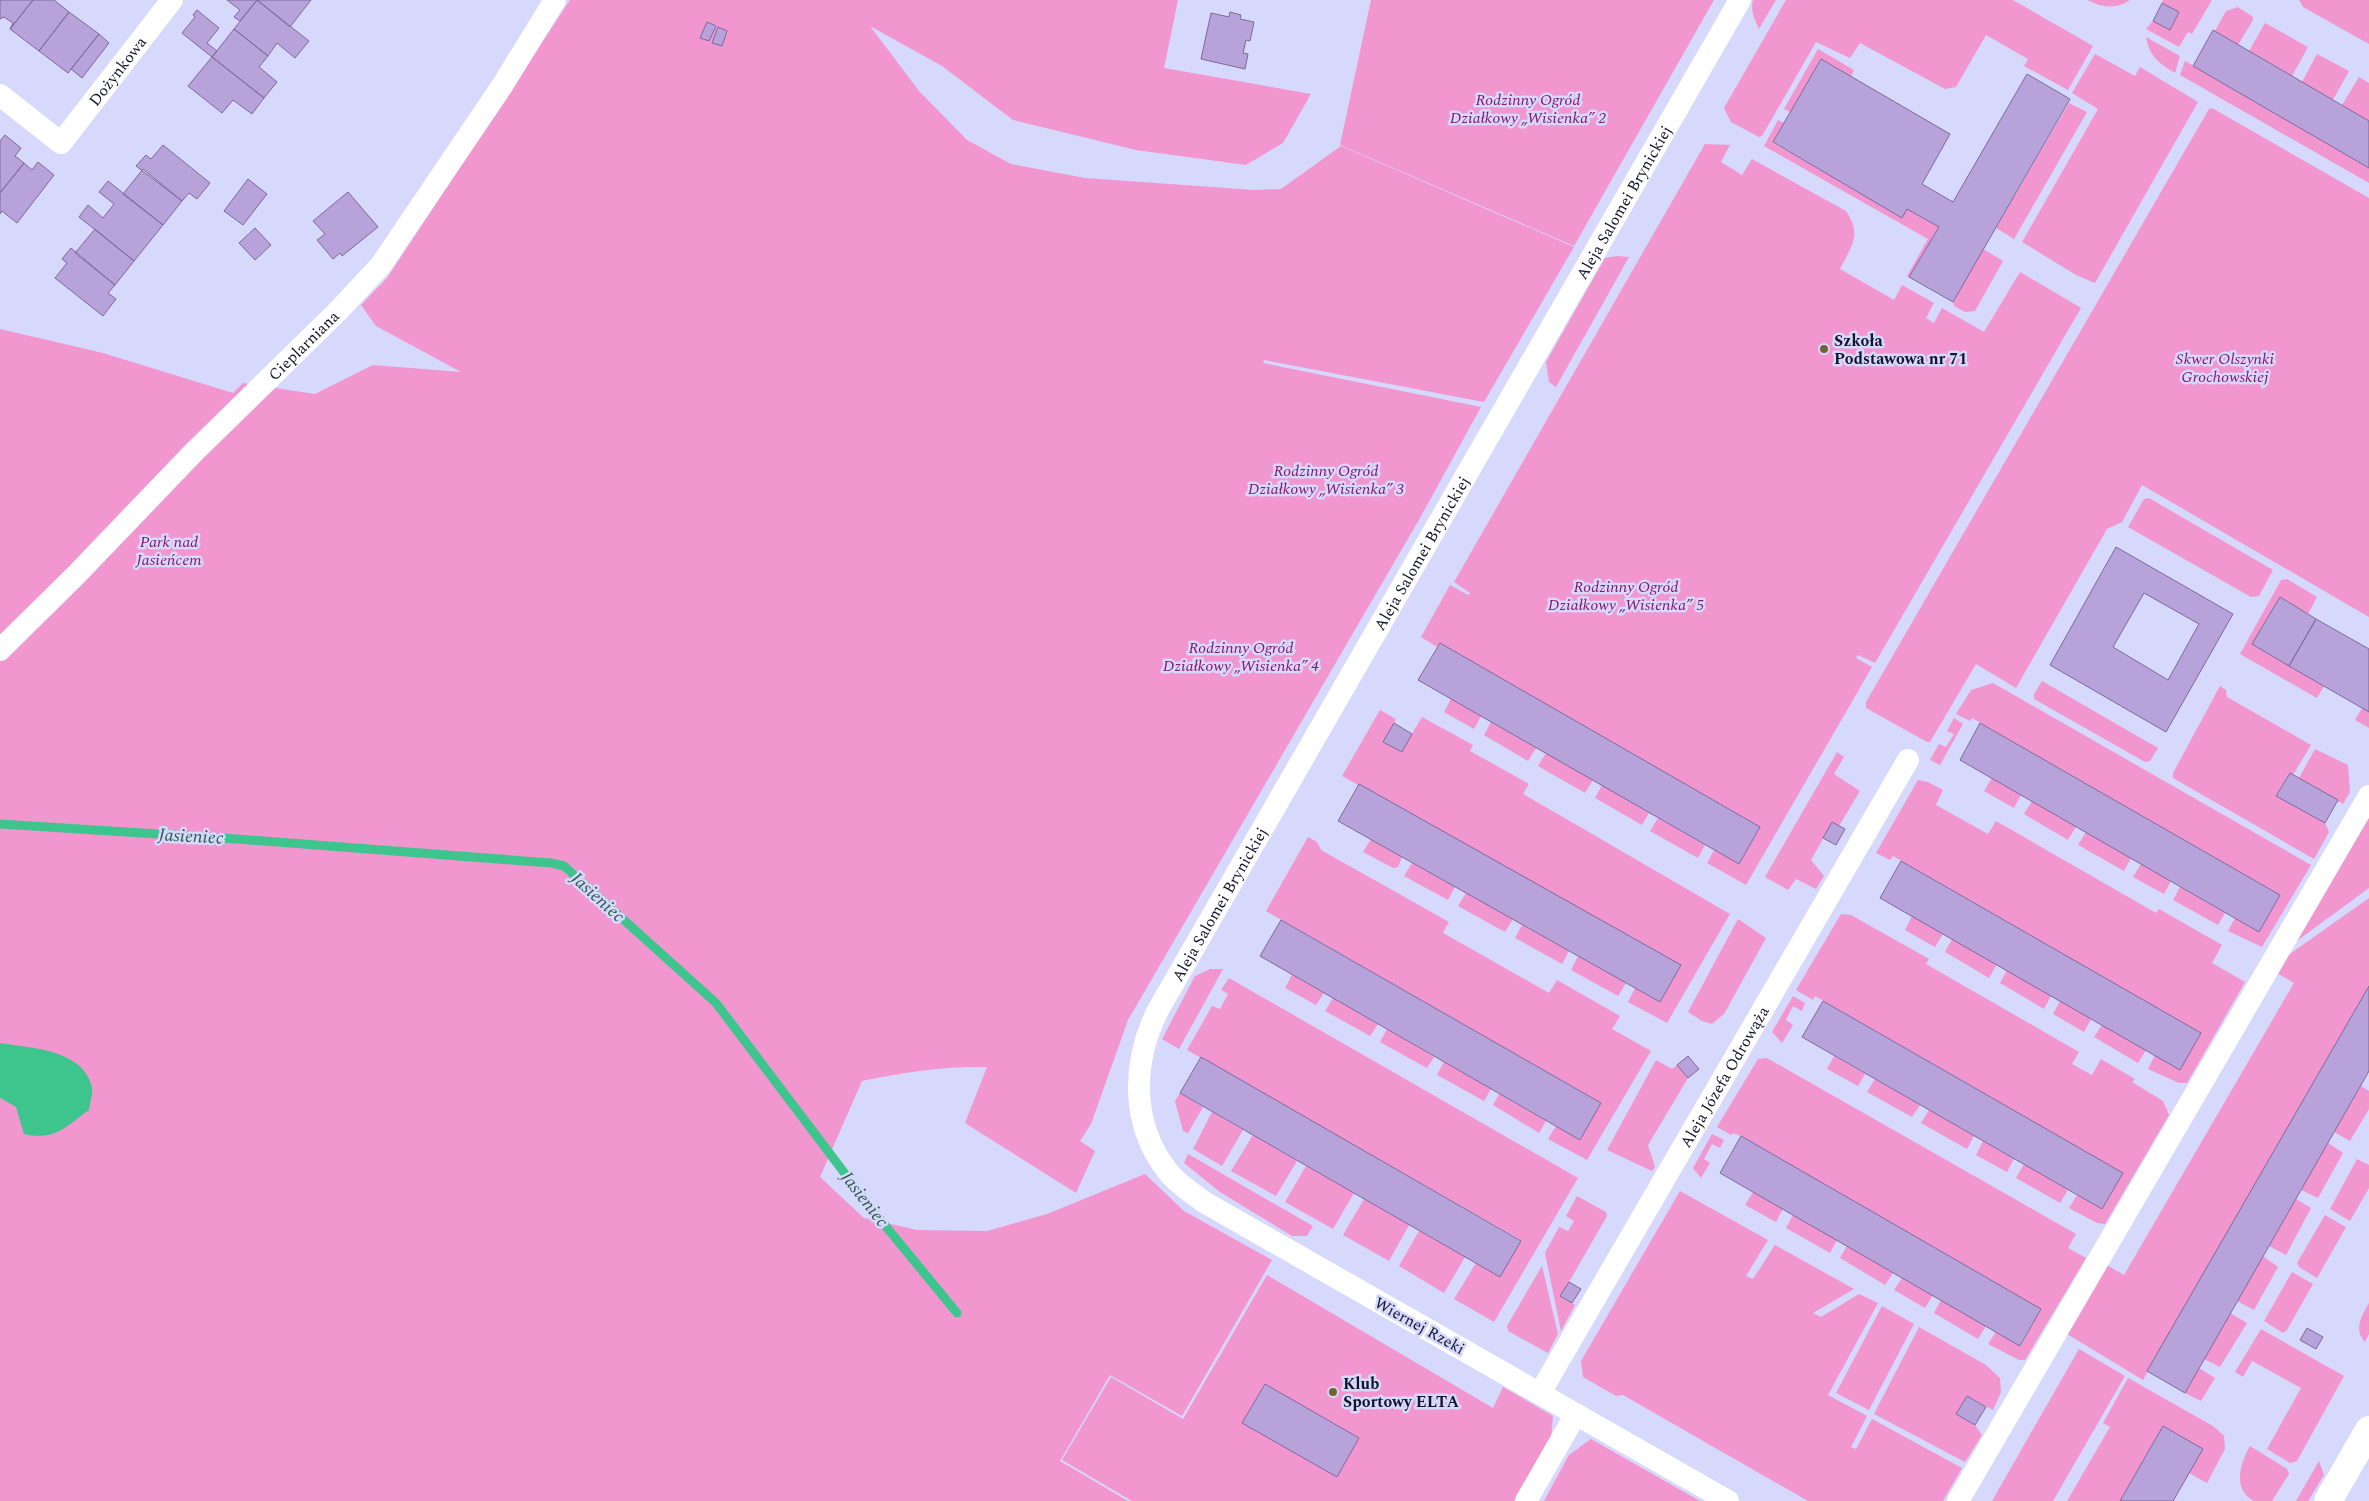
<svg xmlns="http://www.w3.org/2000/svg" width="2369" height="1501" viewBox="0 0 2369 1501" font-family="Spectral,serif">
<rect width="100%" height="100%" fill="#d6d8fc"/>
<path fill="#f196cf" d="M570,0h608l-14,68 147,26 -28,49 -37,22 -110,-15 -123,-30 -71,-54 -72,-40 49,65 48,49 44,24 74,14 169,12 27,-1 60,-43 233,101 -90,155 -220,-42 -1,3 218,44 -61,111 -292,502 -37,104 -11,17 15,10 -19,42 -111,-70 22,-56c-43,-1 -83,5 -125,14l-42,96 44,41 53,12 70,1 60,-17 98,-40 39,37 88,49 -90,156 -72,-41 -50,86 68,40h-1128v-1172l103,24 130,40 10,-10 72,11 58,-29 88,7 -85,-46 -15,-21 26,-27z
M1371,0h343l-140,246 -234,-101z
M1753,0h23l-17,29c-4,-8 -9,-20 -6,-29z
M1786,0h227l80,46 -25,44 -44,-24 4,-7 -42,-24 -30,52 -11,2 -85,-46 -10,15 -34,-16 -54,94 -3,1 -28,-15 -7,-14z
M2087,0h43c-14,10 -29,7 -43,0z
M2163,0h49l-20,34 -4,-2 -9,15 -33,-18 7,-8 17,9 9,-18 -17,-9z
M2299,0h70v44l-66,-37z
M2238,7l15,10v3l-15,25 -23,-14 11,-20z
M2265,23l43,24 -16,29 -43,-25z
M2146,37l34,19 -5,17c-15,-9 -26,-17 -29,-36z
M1818,49l36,21 -3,7 -61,35 -6,-3z
M2095,54l40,22 5,-9 58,35 -103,181 -19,-8 -54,-33 76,-133 -26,-16z
M2317,54l32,17 -16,29 -31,-18z
M2185,61l184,107v15l-189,-108z
M2359,77l10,6v38l-27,-16z
M2069,103l18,9 -73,127 -18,-11z
M2212,108l157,90v419l-227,-132 -20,37 -15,7 -91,159 -40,-24 -46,78h-3l-61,-34v-6l343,-593z
M1778,120l6,3 -11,20 129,74 5,-8 32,18 -30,50 -2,-1 21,-37 -164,-93z
M1705,144l25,1 -9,17 21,13 10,-16 94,52c16,24 6,34 -6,58l54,31 8,-15 32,18 -8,15 8,5 8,-15 42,24 36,-60 61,36 -206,355 -17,-8 -2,3 16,9 -126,218 -39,-22 7,-13 25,14 21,-37 -320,-184 -3,4 -16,-10 29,-52 18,10 2,-2 -16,-11z
M1983,249l20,12 -28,50 -10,1 -11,-6 -1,-4z
M1617,256l12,1 -73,130 -7,-5 -3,-20 59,-104z
M2149,498l124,72 -14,26 -8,1 -123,-70 16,-28z
M2287,579l30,18 -9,17 -28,-17 -28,47 72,42 -7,12 -77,-44 41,-74z
M2042,681l116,67 -8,13 -5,1 -111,-63v-5z
M1993,683l318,182 -49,82 -34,-16 7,-13 24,14 21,-37 -308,-177 -2,3 -14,-7 15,-24z
M2220,686l6,4 1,7 84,48 -18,30 -4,-2 -13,23 49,27 4,9 -15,27 -141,-81v-5z
M1451,699l30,17 -7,13 -30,-17z
M2362,708l7,4v16l-14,-8z
M1380,710l16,9 -12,23 17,10 21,-35 51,28 -3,6 59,33 -6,10 207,120 -63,109 -39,-21 7,-14 25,14 21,-37 -339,-189z
M1954,718l9,6 -23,41 -10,-5 9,-16 7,3 8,-13 -7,-3z
M1491,722l45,26 -8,13 -44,-26z
M2315,749l33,16 2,27 -7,12 -44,-26z
M1837,752l7,5 -10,17 26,17 -21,35 -7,-3 -21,37 13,16 -8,13 -20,-10 -8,11 -23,-13z
M1546,753l47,27 -8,13 -47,-27z
M1992,778l29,17 -7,13 -30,-17z
M1918,780l10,2 15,8 -7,15 52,29 8,-13 160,92 3,-4 63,36 -10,18 33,19 -58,101h-8l-31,-14 7,-14 46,-22 -308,-177 -3,4 -14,-7z
M1602,785l47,28 -7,12 -47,-27z
M2032,801l44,26 -8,13 -44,-26z
M2369,806v82l-79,58z
M1658,818l47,27 -7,13 -48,-27z
M2086,832l45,26 -7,13 -46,-26z
M1308,837l9,5 4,8 128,72 -6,11 106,60 8,-13 63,36 -8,13 39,22 -64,109 -39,-21 8,-13 24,14 21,-37 -335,-192z
M1371,839l31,18 -4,10 -5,1 -30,-16z
M1412,863l43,24 -7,13 -44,-24z
M2141,864l30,17 -7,13 -31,-17z
M2180,887l45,26 -7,12 -45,-25z
M1466,893l47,26 -8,13 -47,-26z
M2369,898v88l-226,394 -76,-46 38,-70 19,11 170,-292 -19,-11 8,-13z
M1841,914l10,1 78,44 -3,5 153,88 -7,12 20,11 9,-16 34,20 -3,3 31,19 6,14 -64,109 -8,-1 -28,-15 8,-13 25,14 21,-36 -308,-177 -2,4 -17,-10z
M1912,916l31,18 -8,13 -30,-17z
M1738,919l28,19 -42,76 -12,10 -10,-3 -14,-9z
M1522,925l47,26 -7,13 -47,-26z
M1952,939l45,25 -8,14 -44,-26z
M1578,956l48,27 -8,13 -47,-26z
M1210,969h13l-44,80 -17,-10 33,-63z
M2007,970l44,26 -7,13 -44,-26z
M1292,975l32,18 -8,12 -31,-17z
M1229,978l349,200 -84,144 -40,-23 22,-36 24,14 21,-37 -334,-190 25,-44 8,3 8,-15 -7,-4z
M1793,996l12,7 -3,8 -9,-5 -7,14 7,5 -11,18 -10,-11z
M1333,998l45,26 -8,12 -45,-25z
M2060,1001l31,18 -7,13 -31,-18z
M2102,1025l44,25 -8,13 -44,-26z
M1387,1029l47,28 -7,11 -47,-26z
M1834,1056l31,18 -7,12 -31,-17z
M1767,1058l309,176 -8,14 18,10 -61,102h-6l-31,-16 8,-12 25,14 20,-37 -300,-173 -8,-3 -2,2 -14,-8 41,-68z
M1656,1060l16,9 5,-4 11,13 -40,67 7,22 -3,4 -45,-21z
M1444,1062l47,27 -7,12 -47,-26z
M1875,1079l45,26 -8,12 -45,-25z
M2361,1086l8,5v18l-19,32 -16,-9z
M1180,1093l23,14 -15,26 -5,-2 -8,-30z
M1499,1094l47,27 -7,12 -46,-28z
M1929,1110l45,26 -7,13 -46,-26z
M1212,1112l31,18 -21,36 -29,-17z
M1712,1134l12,6 -4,8 -8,-4 -8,15 6,4 -9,15 -8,-10z
M1253,1135l44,26 -21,35 -45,-25z
M1983,1141l31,18 -7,13 -31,-17z
M2328,1143l15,10 -25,45 -17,-8z
M1188,1154l125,72 -6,10h-15l-72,-44 -36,-29z
M2357,1159l12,6v23l-19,33 -20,-12z
M2024,1164l44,26 -8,13 -44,-25z
M1306,1166l48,27 -21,36 -48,-27z
M1680,1191l88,49 -22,36 7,3 22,-34 79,44 -41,24 8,4 38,-23 19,9 -50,92 39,21 -16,31 5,2 16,-30 90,49 -19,33h-135l-185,-106 -7,1 -33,-19 -2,-16z
M1753,1192l30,17 -7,13 -31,-17z
M1577,1196l29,16 1,4 -46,80 14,9 -14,26 -16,-78 14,-26 9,4 6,-10 -8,-5z
M1364,1199l45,26 -20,36 -46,-26z
M2296,1199l15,9 -25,47 -17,-9z
M1793,1215l44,25 -7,13 -44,-25z
M2325,1215l21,12 -29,51 -18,-11 -2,-4z
M1419,1231l46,26 -21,36 -45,-27z
M1847,1246l46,27 -8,12 -45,-27z
M2263,1256l15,11 -24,43 -17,-9z
M1542,1266l16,68 -10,19 -40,-22 -1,-5z
M2292,1272l21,12 -26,46 -4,3 -19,-12z
M1267,1275l226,133 10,-21 50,29 -2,22 -37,63h-382l-70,-41 49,-83 72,42z
M1902,1278l31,17 -8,13 -31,-18z
M1941,1300l45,26 -8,13 -44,-26z
M2369,1303v31l-4,8c-12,-12 -3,-27 4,-39z
M1882,1306l32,18 -45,86 -33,-17z
M2230,1313l17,10 -27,44 -16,-8z
M1919,1327l67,38 14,13 1,14 -8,18 -26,-14 -10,18 18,11 7,10 -17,27 -91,-48z
M2261,1329l83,47 -47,85 -7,2 -23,-14 34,-61 -49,-27 -9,16 -8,-5z
M2079,1349l46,27 -72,125h-61z
M2199,1368l16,10 -14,23 -16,-8z
M2128,1378l85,48 11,10 1,13 -18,34 -18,-10 13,-24 -39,-23 -43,75h-53l43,-74 -7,-4z
M1591,1439l109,62h-156l25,-46z
M2250,1446l37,23 2,5 -17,27h-18c-22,-11 -14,-38 -4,-55z
M2319,1461l5,14 -16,26h-12z"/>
<path fill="#3ec58e" d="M0,1043c30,5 83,6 92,44 1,6 -2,16 -3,23 -24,17 -34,31 -65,24l-8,-27 -16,-9z"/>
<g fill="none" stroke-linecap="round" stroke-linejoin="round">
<path stroke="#3ec58e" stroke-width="9" d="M0,824l237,15 314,24 13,3 152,137 158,209 83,101"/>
</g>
<path fill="#b8a2da" stroke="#7d699d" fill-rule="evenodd" d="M0,0h33l-23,29 3,-6 -9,-6 -4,2z
M33,0h21l15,12 -30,39 -29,-22z
M227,0h30l-17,21 -6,-4 6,-7z
M257,0l52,41 -14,17 -18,-15 -9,13 -34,-27z
M257,0h54l-21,27z
M2162,3l17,9 -9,18 -17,-9z
M197,10l22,18 -12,15 10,8 -5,6 -30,-24 13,-16 -2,-2z
M69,12l30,22 -31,39 -29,-22z
M1230,12l11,3 -1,4 14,3 -4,19 -4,-1 -3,13 5,1 -3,15 -44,-10 10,-46 18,4z
M707,22l9,4 -7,15 -9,-3z
M718,27l9,4 -5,15 -10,-3z
M234,29l34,27 -9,11 18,15 -13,16 -52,-41z
M2213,30l156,91v47l-176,-102z
M99,34l10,9 -27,35 -11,-9z
M212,57l52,41 -12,16 -19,-14 -11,13 -34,-27z
M1821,59l129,75 -28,50 31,18 74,-128 43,25 -117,203 -44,-25 30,-50 -32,-18 -5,9 -129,-76z
M5,135l16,13 -6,8 9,7 -24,30v-52z
M163,145l47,38 -13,16 -8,-6 -7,8 -46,-35 10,-11 5,4z
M38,162l16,13 -37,48 -15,-12 -2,3v-21l24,-30 8,7z
M143,169l39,32 -19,24 -40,-31z
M248,179l19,15 -24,31 -19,-14z
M108,181l55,44 -29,36 -55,-44 9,-12 15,13 11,-14 -15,-12z
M348,192l30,35 -36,29 -2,-3 -7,6 -16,-19 8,-6 -12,-13z
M255,228l16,17 -16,15 -16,-17z
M95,229l39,32 -19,24 -40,-32z
M71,248l44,37 -7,8 8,6 -13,17 -48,-38 12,-15 -5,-4z
M2116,547l117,67 -67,118 -116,-67zM2144,593l55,31 -31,56 -55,-33z
M2280,597l36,22 -27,47 -37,-22z
M2316,619l53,30v63l-80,-46z
M1440,643l320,184 -21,37 -321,-184z
M1394,723l18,11 -10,18 -19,-10z
M1980,723l300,172 -21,37 -299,-172z
M2290,773l48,27 -13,23 -49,-27z
M1359,784l322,181 -21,37 -322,-181z
M1832,822l13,7 -9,16 -13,-7z
M1901,861l300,172 -21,37 -300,-172z
M1281,920l320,183 -21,37 -320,-184z
M2369,986v85l-184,322 -38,-22z
M1823,1001l300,172 -21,36 -300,-172z
M1688,1056l11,13 -11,9 -11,-13z
M1201,1057l320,184 -21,36 -320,-184z
M1741,1136l300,173 -21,37 -300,-173z
M1569,1282l12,7 -9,14 -12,-7z
M2307,1328l16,9 -7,12 -16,-9z
M1265,1384l94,54 -22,39 -95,-54z
M1967,1396l19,11 -11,18 -19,-11z
M2163,1426l40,23 -30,52h-53z"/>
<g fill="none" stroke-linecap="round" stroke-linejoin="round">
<g stroke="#fff" stroke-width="22">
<path id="s1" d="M0,95l61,48 111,-143"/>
<path id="s2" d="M0,650l76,-75 117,-122 145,-142 43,-46 121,-179 53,-86"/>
<path id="s3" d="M1540,1393l368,-633"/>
<path d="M1526,1501l50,-87"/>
<path id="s4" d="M1728,1501l-524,-299c-12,-9 -26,-18 -35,-29 -39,-48 -37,-111 -11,-163l582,-1010"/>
<path d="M1958,1501l411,-705"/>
</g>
<path stroke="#fff" stroke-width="28" d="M2328,1501l41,-71"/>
</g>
<g fill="#6c6532" stroke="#d6d8fc" stroke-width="2">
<circle cx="1824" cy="349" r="5"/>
<circle cx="1333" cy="1392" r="5"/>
</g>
<g text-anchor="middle" stroke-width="5" stroke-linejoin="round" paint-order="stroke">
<g font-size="16" fill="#141429" stroke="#d6d8fc">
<text dy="6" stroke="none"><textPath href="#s1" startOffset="169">Dożynkowa</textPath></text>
<text dy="6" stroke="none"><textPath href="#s4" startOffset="1754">Aleja Salomei Brynickiej</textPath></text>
<text dy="6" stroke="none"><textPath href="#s2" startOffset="430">Cieplarniana</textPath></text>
<text dy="6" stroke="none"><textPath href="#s4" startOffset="1349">Aleja Salomei Brynickiej</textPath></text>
<text dy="6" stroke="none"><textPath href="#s4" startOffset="944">Aleja Salomei Brynickiej</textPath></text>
<text dy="6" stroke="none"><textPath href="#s3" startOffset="366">Aleja Józefa Odrowąża</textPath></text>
<text transform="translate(1420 1325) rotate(29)" y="6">Wiernej Rzeki</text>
</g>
<g font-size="16" font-style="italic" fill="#89146a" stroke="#d6d8fc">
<text x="1528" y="105">Rodzinny Ogród<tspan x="1528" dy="18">Działkowy „Wisienka” 2</tspan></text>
<text x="2225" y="364">Skwer Olszynki<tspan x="2225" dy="18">Grochowskiej</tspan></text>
<text x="1326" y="476">Rodzinny Ogród<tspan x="1326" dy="18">Działkowy „Wisienka” 3</tspan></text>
<text x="169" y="547">Park nad<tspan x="169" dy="18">Jasieńcem</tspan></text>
<text x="1626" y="592">Rodzinny Ogród<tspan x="1626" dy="18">Działkowy „Wisienka” 5</tspan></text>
<text x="1241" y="653">Rodzinny Ogród<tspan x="1241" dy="18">Działkowy „Wisienka” 4</tspan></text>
</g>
<g font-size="16" font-weight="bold" fill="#141429" stroke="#d6d8fc" text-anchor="start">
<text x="1834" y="346">Szkoła<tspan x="1834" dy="18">Podstawowa nr 71</tspan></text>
<text x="1343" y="1389">Klub<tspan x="1343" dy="18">Sportowy ELTA</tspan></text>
</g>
<g font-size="18" font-style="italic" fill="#295d45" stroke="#d6d8fc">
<text transform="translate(191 836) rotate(3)" y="6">Jasieniec</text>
<text transform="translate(598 897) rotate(42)" y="6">Jasieniec</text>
<text transform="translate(865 1199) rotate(52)" y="6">Jasieniec</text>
</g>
</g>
</svg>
